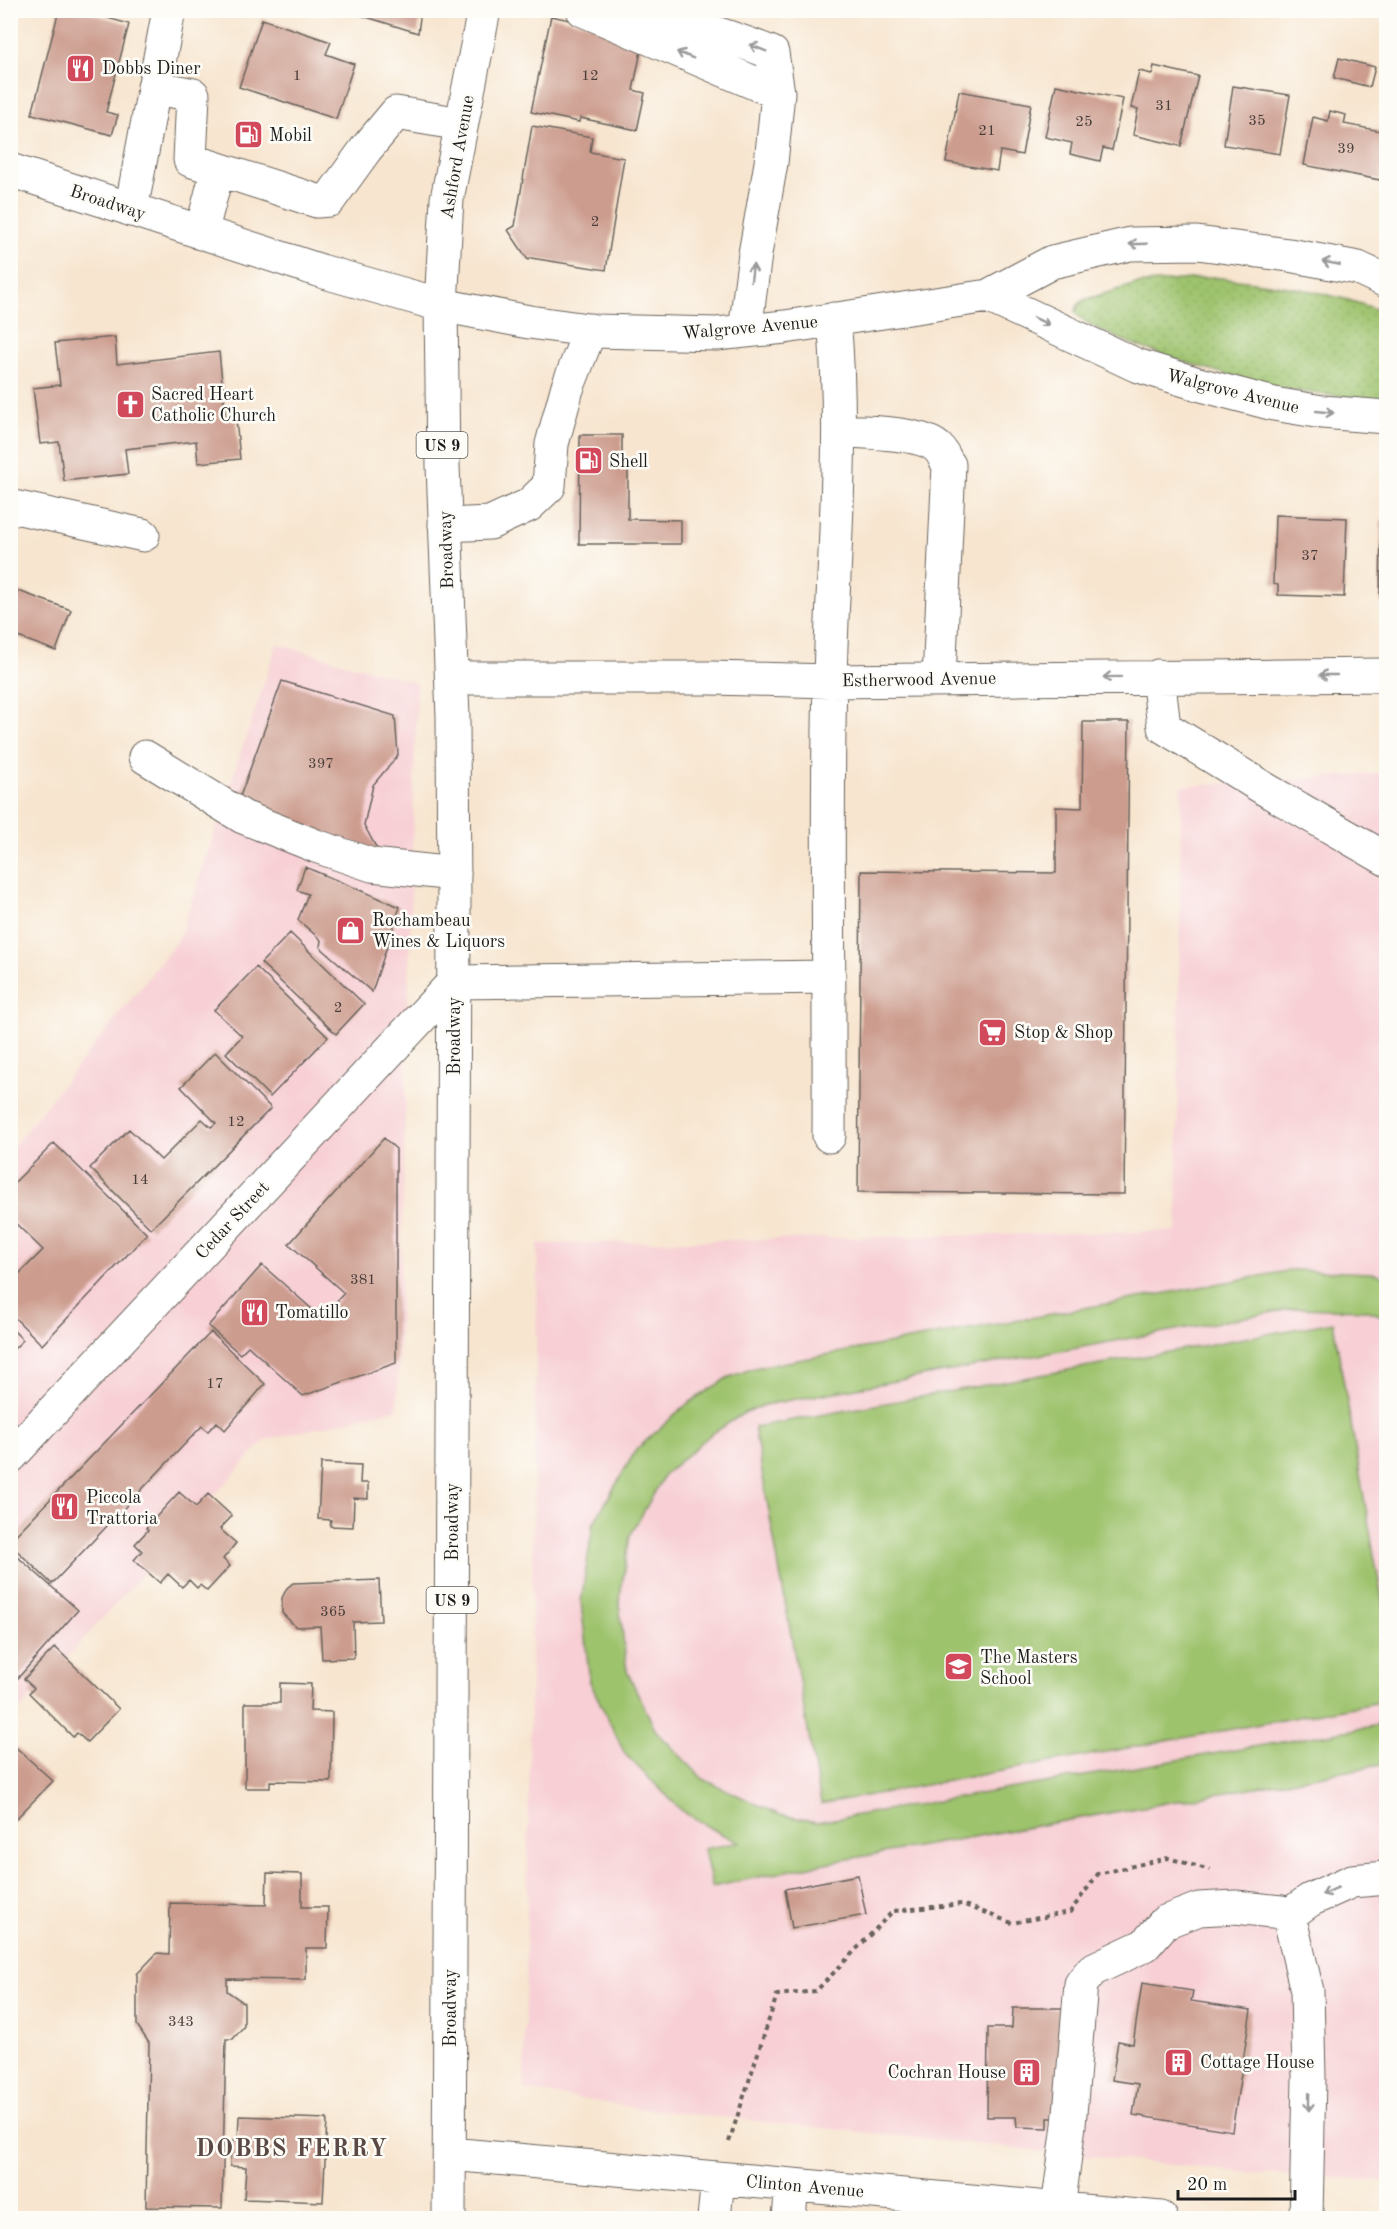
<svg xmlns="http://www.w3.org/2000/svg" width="1397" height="2229" viewBox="0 0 1397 2229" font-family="'Old Standard TT',serif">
<defs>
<pattern id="grass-dots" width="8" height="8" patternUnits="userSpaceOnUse" patternTransform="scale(1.5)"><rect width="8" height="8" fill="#9ec36d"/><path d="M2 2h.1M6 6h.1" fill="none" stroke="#88a75e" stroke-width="1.8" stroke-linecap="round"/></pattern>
</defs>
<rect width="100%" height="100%" fill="#fdfcf7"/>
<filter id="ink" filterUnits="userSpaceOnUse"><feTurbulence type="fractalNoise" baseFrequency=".0167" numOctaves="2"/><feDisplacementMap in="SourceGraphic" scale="12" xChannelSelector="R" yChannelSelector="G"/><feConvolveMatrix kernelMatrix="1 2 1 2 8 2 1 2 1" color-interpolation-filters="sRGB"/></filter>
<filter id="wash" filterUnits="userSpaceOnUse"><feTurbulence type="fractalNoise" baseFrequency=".008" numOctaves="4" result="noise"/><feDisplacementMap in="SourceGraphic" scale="24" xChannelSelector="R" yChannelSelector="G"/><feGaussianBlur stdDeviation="1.35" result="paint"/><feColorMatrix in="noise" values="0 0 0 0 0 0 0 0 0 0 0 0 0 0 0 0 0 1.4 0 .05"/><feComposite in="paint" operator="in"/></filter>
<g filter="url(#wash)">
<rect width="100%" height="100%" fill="#f7e5cf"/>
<path fill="#f7cfd4" d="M277,644l140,39 -20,726 -132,31 -254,279v-570l168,-210z
M1386,773v1408l-147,-9 -596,-63 -119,-19 14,-846 639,-13 4,-445z"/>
<path fill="url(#grass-dots)" stroke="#5d7044" stroke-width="1.5" d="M1213,277c61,7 116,13 173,36v85l-11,2c-33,-4 -68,-6 -100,-13 -33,-7 -189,-50 -200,-76l4,-7 5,-4 52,-16z"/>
<path fill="#9ec36d" stroke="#5d7044" stroke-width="1.5" d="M1293,1270l79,3 14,4v40l-21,-7 -69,-2 -532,97 -20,8 -34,22 -45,39 -35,62 -11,66 8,69 29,60 47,48 77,36 37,7 569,-98v40l-566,100 -108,23 -8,-38 36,-7 -19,-8 -40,-24 -56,-56 -35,-72 -9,-80 12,-78 43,-74 51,-46 40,-26 27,-10z
M1333,1322l53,300v79l-565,103 -67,-377z"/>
<g id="blocks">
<path fill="#cc9c8e" d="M59,10h20l50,14 -23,88 12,3 -6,20 -80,-21z
M344,10h77l-3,23z
M551,16l93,20 -11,54 12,3 -8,37 -57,-12 -1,4 -48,-10z
M262,19l69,23 -5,12 28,10 -18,55 -97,-32z
M1339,58l36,9 -5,20 -36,-9z
M1154,66l44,10 -17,70 -48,-11 5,-26 -7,-1 8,-37 13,3z
M1056,85l67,14 -11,51 -9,-2 -3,13 -30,-7 2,-11 -27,-6z
M1233,86l57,9 -10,59 -56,-9z
M959,91l72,13 -9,51 -22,-4 -3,20 -51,-9z
M1330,111l16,4 -2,9 42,8v17l-6,31 -76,-15 9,-48 15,4z
M532,126l60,11 -2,15 34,6 -18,112 -75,-12 -3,2 -20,-30 7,-4z
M115,337l2,27 102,-12 7,68 10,-1 4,40 -42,4 -2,-22 -71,8 3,25 -64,7 -5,-39 -19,2 -7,-56 27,-3 -5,-42z
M580,435h42v32h6v52l53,1v24h-102z
M1275,515l72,3 -3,79 -66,-2v-10l-5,-1z
M1381,520h5v80h-6z
M10,588l61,22 -15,41 -46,-17z
M282,681l113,35 3,39 -25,30 -9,40 14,26 -140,-49z
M1083,722h46l-5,472 -266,-2 3,-321 195,2v-66l26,1z
M305,867l95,40 -28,85 -52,-45 1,-7 -23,-20 10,-26 -11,-4z
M290,933l74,71 -28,30 -75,-71z
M256,967l72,70 -58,60 -44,-44 16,-17 -28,-26z
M215,1052l56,56 -120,121 -61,-61 39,-39 32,31 41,-41 9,8 5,-4 -35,-36z
M384,1138l12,11v214l-93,33 -55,-50 -8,8 -32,-28 54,-61 60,53 22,-25 -55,-49z
M54,1143l93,91 -105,111 -32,-32v-30l33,-33 -33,-32v-31z
M10,1327l13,13 -13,13z
M211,1332l54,52 -40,46 -8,-8 -9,9 -6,-5 -150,158 -42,-40v-3z
M321,1463l40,2 -1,18h8v16l-14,-1 -1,29 -23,-1 1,-6 -13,-1z
M179,1492l17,15 12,-13 24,22 -12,13 16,14 -13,16 7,7 -23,25 -7,-6 -3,3 -8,-8 -7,7 -14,-13 -8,9 -26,-23 8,-9 -7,-7 13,-14 -2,-2z
M10,1550l68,60 -68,77z
M379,1580l2,41 -28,1 1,36 -32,1 -2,-33 -24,1 -14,-14v-15l5,-10 6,-5z
M55,1647l64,62 -32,33 -10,-9 -4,4 -44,-44 5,-5 -10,-9z
M280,1683l31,1 -1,27 22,1 -1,70 -61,-1v7h-25v-85h35z
M10,1742l43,39 -43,44z
M267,1873l35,1v33h26l-1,41h-21v32l-79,-1v12l17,12v23l-11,13h-7l-4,169 -76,-1 3,-164 -12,-18v-51l20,-21 12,1 1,-51 96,2z
M858,1875l8,40 -74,13 -7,-39z
M1142,1983l51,8 -2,10 60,9 -19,121 -99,-16 5,-31 -26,-4 6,-39 15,3z
M1013,2008h55l-2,110h-18v10l-31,-1 -1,-10h-29l1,-89h24z
M239,2116l88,3 -4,83 -79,-3 2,-32 -16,-1 1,-26h7z"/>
</g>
</g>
<g filter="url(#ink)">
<use href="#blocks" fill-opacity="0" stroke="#69625b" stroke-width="1.5"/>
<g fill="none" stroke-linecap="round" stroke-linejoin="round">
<defs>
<path id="minor" d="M583,10l195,83
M621,10c54,9 100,23 151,43l6,40 -7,70 -16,91 -10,77
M154,87l39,8 -3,65 127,41 12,-1 37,-51 30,-36 65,11
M131,210l38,-200
M201,233l17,-64
M988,296l148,69 62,19 76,20 48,8 64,5
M441,305l88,17 66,9 122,3 68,-7 203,-31 64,-34 78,-18 67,-1 92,12 69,13 28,13
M840,431c22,1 84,1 99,18 4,4 6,11 10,16l-10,214
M10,506l133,29
M445,525l45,-2 39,-18 20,-19 3,-42 15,-55 23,-59
M1158,676l6,51 101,62 121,70
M452,678h259l119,3 556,-6
M145,757l98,60 73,29 56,19 82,9
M829,1136c1,-153 -3,-306 1,-458 3,-120 15,-239 4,-359
M10,1457l444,-475 375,-5
M450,2154l711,64
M1058,2209l11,-84 12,-141 11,-14 53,-25 20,-23 34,-13 37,-2 45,5 8,3
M714,2218l4,-39
M789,2218l3,-33
M1306,2218l3,-141 -2,-86 -18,-76 21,-15 42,-19 34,-3"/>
<path id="major" d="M10,170l311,101 120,34
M449,2218l5,-1307 -1,-194 -10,-251 -2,-161 6,-106 37,-189"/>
</defs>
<use href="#minor" stroke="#69625b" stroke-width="35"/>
<use href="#major" stroke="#69625b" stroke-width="35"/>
<path stroke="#69625b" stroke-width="4" stroke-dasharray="4.5 4.5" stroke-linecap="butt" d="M729,2142l48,-147 39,-4 77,-80 69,-7 50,19 58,-11 28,-38 70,-16 42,12"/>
<use href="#minor" stroke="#fff" stroke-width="33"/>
<use href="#major" stroke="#fff" stroke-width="33"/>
</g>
<defs><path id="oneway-shaft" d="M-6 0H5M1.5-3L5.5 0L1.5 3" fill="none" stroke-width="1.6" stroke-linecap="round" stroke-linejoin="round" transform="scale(1.5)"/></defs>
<g stroke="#999">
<use href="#oneway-shaft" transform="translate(758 48) rotate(-158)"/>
<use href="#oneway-shaft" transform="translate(685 55) rotate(-158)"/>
<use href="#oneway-shaft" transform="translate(1138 244) rotate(178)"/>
<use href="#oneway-shaft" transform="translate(1331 263) rotate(-169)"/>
<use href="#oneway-shaft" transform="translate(752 273) rotate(-83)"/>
<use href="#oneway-shaft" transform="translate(1041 321) rotate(25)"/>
<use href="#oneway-shaft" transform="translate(1325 412) rotate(6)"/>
<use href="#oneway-shaft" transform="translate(1328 675) rotate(180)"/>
<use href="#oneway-shaft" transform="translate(1112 677) rotate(179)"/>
<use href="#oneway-shaft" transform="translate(1330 1891) rotate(156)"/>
<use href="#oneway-shaft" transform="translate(1309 2102) rotate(91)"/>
</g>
</g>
<defs>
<symbol id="restaurant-square" viewBox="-11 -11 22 22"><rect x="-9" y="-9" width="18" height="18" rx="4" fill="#d1495b" stroke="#fdfcf7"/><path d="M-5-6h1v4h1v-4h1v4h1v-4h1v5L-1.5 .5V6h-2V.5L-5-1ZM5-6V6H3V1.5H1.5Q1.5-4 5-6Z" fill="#fff"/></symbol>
<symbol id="fuel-square" viewBox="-11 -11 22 22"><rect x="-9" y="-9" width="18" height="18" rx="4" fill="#d1495b" stroke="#fdfcf7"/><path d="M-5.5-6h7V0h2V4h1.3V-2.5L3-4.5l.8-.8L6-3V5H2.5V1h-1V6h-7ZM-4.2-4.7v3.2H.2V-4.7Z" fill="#fff"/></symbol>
<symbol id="church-square" viewBox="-11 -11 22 22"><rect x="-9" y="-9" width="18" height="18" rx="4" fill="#d1495b" stroke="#fdfcf7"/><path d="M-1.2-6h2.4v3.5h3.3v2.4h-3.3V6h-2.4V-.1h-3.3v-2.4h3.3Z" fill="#fff"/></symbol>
<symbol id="shop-square" viewBox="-11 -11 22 22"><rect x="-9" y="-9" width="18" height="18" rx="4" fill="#d1495b" stroke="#fdfcf7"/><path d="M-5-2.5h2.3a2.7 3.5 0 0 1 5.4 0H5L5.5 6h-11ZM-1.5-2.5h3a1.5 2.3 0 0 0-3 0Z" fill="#fff"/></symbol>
<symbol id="supermarket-square" viewBox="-11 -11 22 22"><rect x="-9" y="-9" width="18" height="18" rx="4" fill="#d1495b" stroke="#fdfcf7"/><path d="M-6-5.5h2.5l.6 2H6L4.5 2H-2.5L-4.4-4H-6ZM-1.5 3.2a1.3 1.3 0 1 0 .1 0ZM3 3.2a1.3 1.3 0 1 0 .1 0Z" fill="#fff"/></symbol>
<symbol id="school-square" viewBox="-11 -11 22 22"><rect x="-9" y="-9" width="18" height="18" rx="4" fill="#d1495b" stroke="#fdfcf7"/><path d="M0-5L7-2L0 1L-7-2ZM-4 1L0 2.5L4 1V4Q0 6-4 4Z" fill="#fff"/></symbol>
<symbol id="building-square" viewBox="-11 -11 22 22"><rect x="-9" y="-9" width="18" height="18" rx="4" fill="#d1495b" stroke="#fdfcf7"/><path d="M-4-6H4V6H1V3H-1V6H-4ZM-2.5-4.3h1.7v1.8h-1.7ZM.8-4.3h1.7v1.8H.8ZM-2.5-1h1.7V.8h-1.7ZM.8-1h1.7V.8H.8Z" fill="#fff"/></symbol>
</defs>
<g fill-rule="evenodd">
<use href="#restaurant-square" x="64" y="52" width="33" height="33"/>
<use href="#fuel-square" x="232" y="118" width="33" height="33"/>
<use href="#church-square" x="114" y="388" width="33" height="33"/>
<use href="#fuel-square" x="572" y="444" width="33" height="33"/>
<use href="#shop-square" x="334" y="914" width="33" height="33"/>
<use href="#supermarket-square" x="976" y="1016" width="33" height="33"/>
<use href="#restaurant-square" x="238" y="1296" width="33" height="33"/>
<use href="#restaurant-square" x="48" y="1490" width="33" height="33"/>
<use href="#school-square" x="942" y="1650" width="33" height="33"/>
<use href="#building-square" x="1162" y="2046" width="33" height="33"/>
<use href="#building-square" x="1010" y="2056" width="33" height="33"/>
</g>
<g text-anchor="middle" stroke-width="5" stroke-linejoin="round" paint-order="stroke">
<g font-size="15" fill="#483c38">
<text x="297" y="80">1</text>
<text x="590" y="80">12</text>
<text x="1164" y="110">31</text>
<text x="1257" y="125">35</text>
<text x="1084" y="126">25</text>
<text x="987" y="135">21</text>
<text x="1346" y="153">39</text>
<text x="595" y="226">2</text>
<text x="1310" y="560">37</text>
<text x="321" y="768">397</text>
<text x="338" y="1012">2</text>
<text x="236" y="1126">12</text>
<text x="140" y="1184">14</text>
<text x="363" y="1284">381</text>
<text x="215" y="1388">17</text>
<text x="333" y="1616">365</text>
<text x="181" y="2026">343</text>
</g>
<g fill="#fdfcf7" stroke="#605f5e" stroke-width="1.5">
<rect x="416.5" y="432" width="51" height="26" rx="4.5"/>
<rect x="426.5" y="1587" width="51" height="26" rx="4.5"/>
</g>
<g font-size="16" font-weight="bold" fill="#1c1c1c">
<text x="442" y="451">US 9</text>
<text x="452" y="1606">US 9</text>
</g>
<g font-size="18" fill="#1c1c1c" stroke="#fdfcf7" text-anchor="start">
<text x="102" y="74">Dobbs Diner</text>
<text x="269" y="141">Mobil</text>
<text x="151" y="400">Sacred Heart<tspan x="151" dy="21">Catholic Church</tspan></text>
<text x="609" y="467">Shell</text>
<text x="372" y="926">Rochambeau<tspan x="372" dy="21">Wines &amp; Liquors</tspan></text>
<text x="1014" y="1038">Stop &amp; Shop</text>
<text x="275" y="1318">Tomatillo</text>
<text x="86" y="1503">Piccola<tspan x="86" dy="21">Trattoria</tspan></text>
<text x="980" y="1663">The Masters<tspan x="980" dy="21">School</tspan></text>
<text x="1200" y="2068">Cottage House</text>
<text x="1006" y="2078" text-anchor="end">Cochran House</text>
</g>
<g font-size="18" fill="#1c1c1c" stroke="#fdfcf7">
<text transform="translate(457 157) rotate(-80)" y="6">Ashford Avenue</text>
<text transform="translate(108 202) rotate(18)" y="6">Broadway</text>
<text transform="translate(750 327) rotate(-5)" y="6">Walgrove Avenue</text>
<text transform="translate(1233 391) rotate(14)" y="6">Walgrove Avenue</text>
<text transform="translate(446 550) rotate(-92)" y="6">Broadway</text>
<text transform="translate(919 679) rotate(-1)" y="6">Estherwood Avenue</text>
<text transform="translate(454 1036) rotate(-90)" y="6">Broadway</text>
<text transform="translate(232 1220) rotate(-47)" y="6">Cedar Street</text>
<text transform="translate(452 1522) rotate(-90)" y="6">Broadway</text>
<text transform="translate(450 2008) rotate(-90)" y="6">Broadway</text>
<text transform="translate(805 2186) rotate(5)" y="6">Clinton Avenue</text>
</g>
<g font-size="24" font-weight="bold" letter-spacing="1.5" fill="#5a4944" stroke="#fdfcf7">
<text x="292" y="2156">DOBBS FERRY</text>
</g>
</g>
<rect width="1397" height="2229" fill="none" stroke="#fdfcf7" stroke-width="36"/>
<path d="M1178 2190v9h117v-9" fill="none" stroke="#1c1c1c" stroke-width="3"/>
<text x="1187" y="2190" font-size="18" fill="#1c1c1c" stroke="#fdfcf7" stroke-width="4.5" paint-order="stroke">20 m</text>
</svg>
